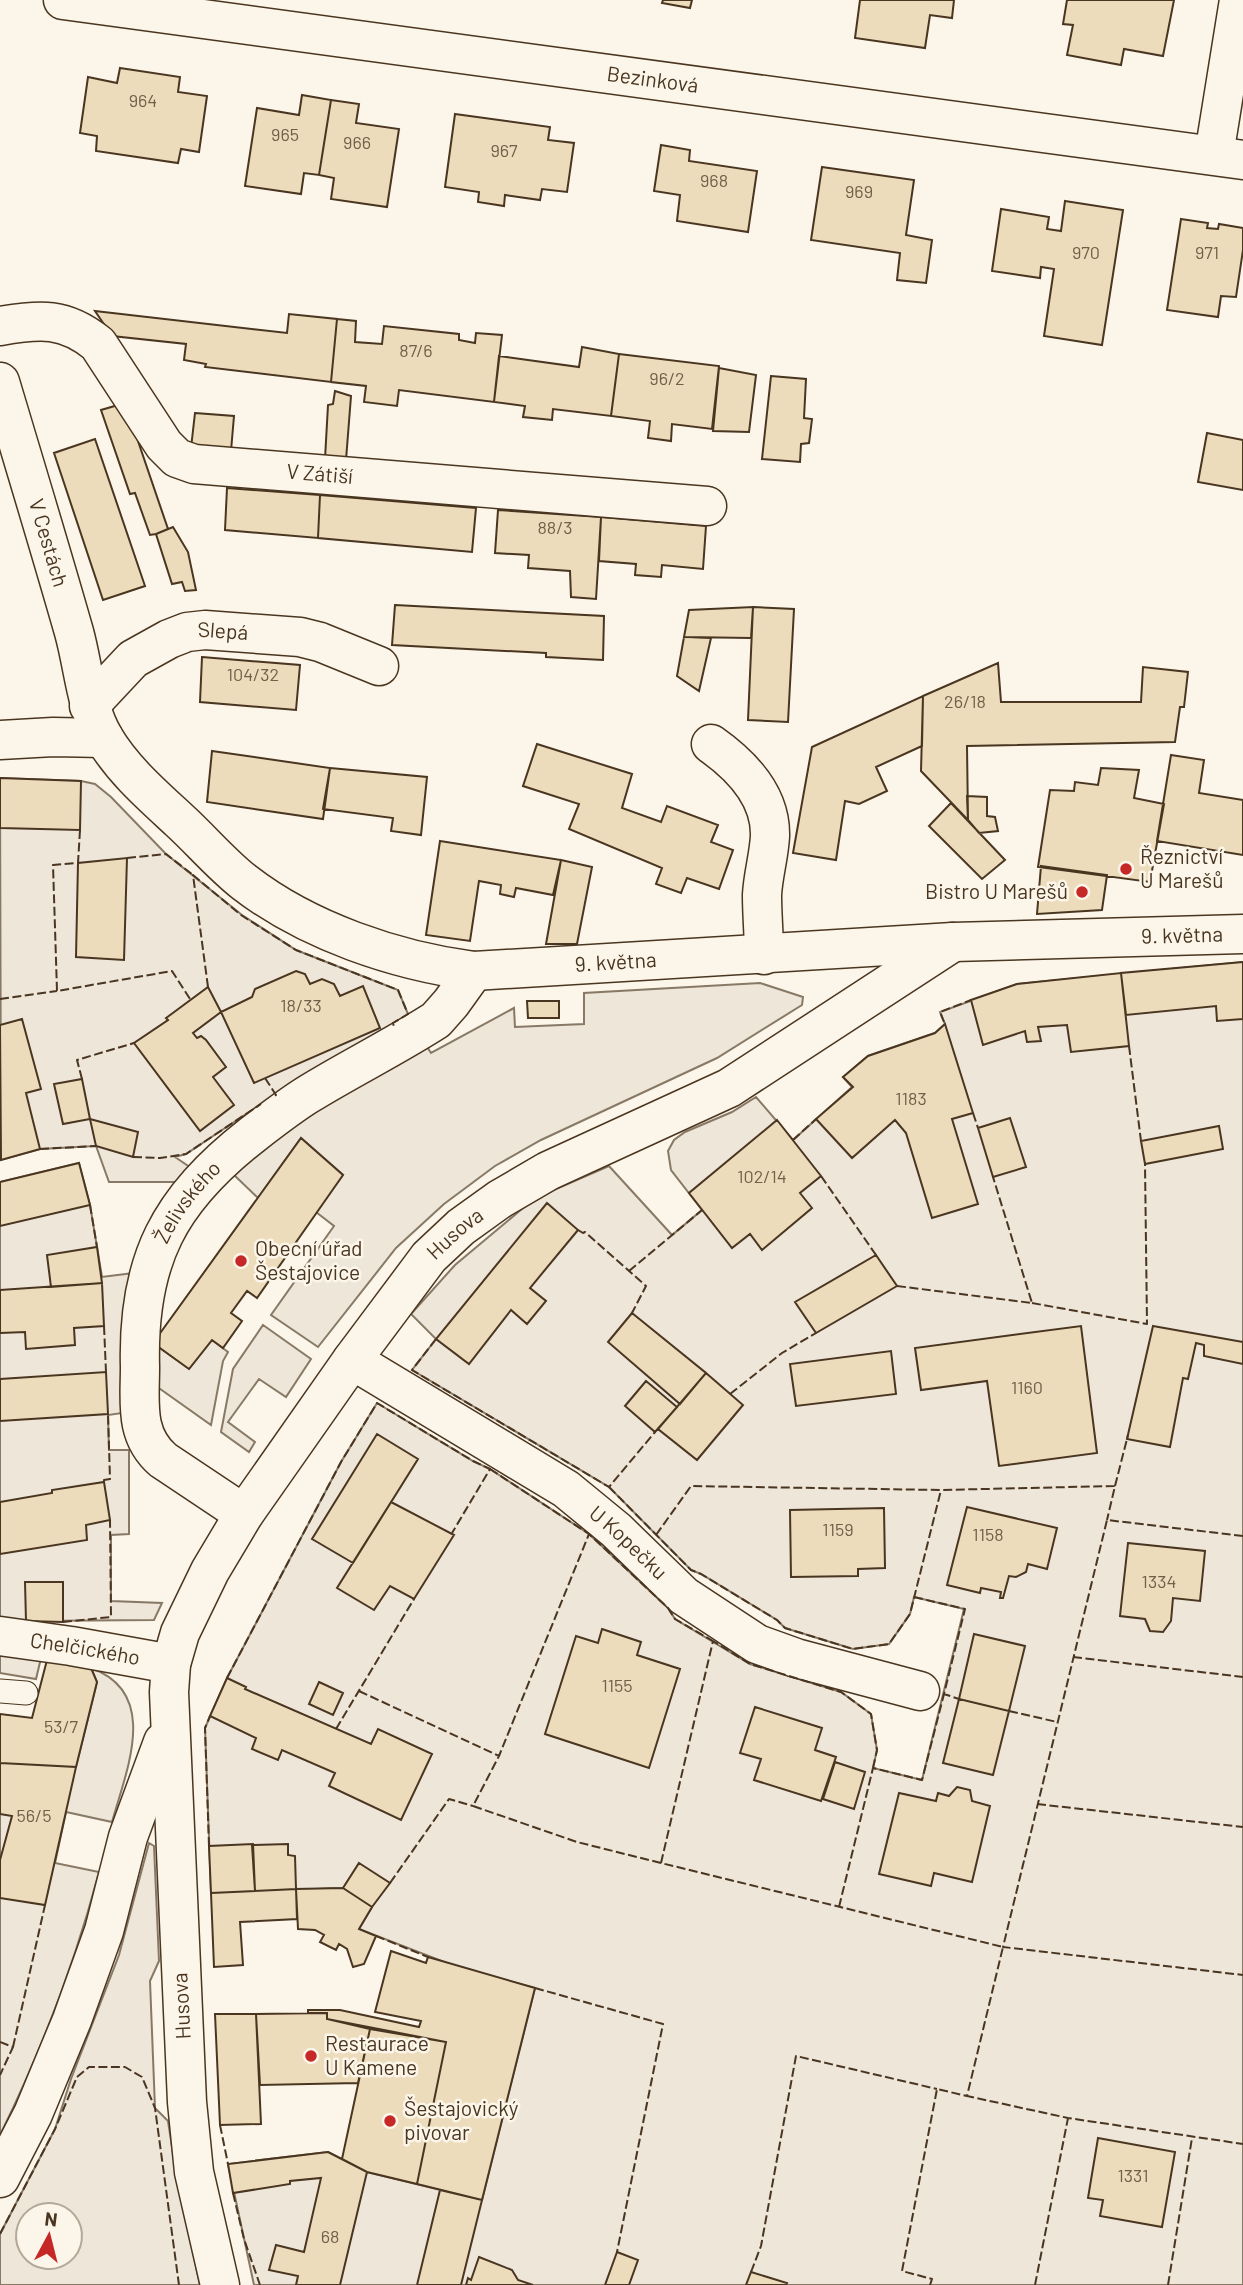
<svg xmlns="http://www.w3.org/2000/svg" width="1243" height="2285" viewBox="0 0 1243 2285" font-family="Barlow,sans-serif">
<rect width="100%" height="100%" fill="#fbf6e9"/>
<path fill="#ede6d9" stroke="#887966" stroke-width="2" fill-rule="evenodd" d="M0,778l81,3 14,3 16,13 55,57 76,61 54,35 102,40 10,24 -13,13 -137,91 -6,-8 -66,44 -11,3 19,13 -10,12h-75l-13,-36 -56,3 -39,11z
M1243,962v1323h-989l-26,-121 100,-12 39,20 115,28 53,-212 -78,-21 -98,-38 13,-22 -29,-19 -132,5 -6,-165 22,-50 114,-216 36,-59 96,58 17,8 99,65 79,74 7,11 75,45 91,28 30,22 6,36 -4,18 49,12 42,-171 -50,-12 -4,17 -21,30 -36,5 -68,-21 -8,-8 -76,-46 -10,-4 -82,-83 -197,-117 24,-31 -25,-25 44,-49 80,-67 74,-32 63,69 30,-25 -31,-40 -3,-19 6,-11 11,-8 47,-20 24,-15 37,43 59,-53 -9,-10 25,-21 67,-23 10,-9 -5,-12 77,-28z
M760,983l43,14 -1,8 -85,53 -176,82 -46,26 -51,38 -48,44 -78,99 -47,-32 63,-89 -18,-14 27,-37 -42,-37 -43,60 -26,-25 34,-31 158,-100 7,11 83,-45 1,19 69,-3v-31z
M79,1163l11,42 12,72 32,-4 -5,139 -21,3 1,35h20v84l-18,1v66l51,2 -8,17 -128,1 -26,-3v-436z
M263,1325l48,34 -25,38 -27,-18 -31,43 27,20 -6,10 -28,-20 12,-63z
M212,1340l16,12 -5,9 -12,64 -55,-39 -3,-43 36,26z
M0,1653l41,5 -5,21 -36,-6z
M91,1668c70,25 35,103 21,154l-46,-10 -11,51 44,9c-24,91 -57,178 -99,263v-372l76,4 21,-85z
M149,1843l5,3 5,115 -9,20 5,127 13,13 8,52 24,112h-200v-51l55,-105 16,-50 48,-124zM28,2215h42v42h-42z"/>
<path fill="#ecdcbc" stroke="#4a3520" stroke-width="2" d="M663,0h29l-2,8 -28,-5z
M860,0h94l-2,18 -22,-3 -5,33 -70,-10z
M1067,0h107l-11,56 -39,-7 -3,16 -54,-10 6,-30 -10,-1z
M120,68l60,9 -2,15 29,4 -8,56 -18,-3 -3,14 -82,-12 1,-15 -17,-3 8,-56 29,6z
M302,95l29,5 -12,75 -15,-2 -3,21 -56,-8 12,-78 42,7z
M331,100l28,4 -3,19 43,6 -12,78 -56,-8 3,-21 -15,-3z
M455,114l95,13 -2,13 26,3 -7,49 -25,-3 -2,11 -35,-5 -1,11 -26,-4 1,-10 -34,-5z
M661,145l29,5 -1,11 68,10 -9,61 -71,-11 3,-26 -26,-4z
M822,167l92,13 -8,55 26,5 -6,43 -29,-3 3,-27 -89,-13z
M1065,201l58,9 -21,135 -58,-9 10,-67 -13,-2 -1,11 -48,-7 9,-62 48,8 -2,12 14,2z
M1181,219l27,4 -1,5 11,1 1,-5 24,4v22l-7,47 -15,-1 -3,21 -51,-7z
M95,311l192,22 2,-19 48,5 -6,63 -126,-15 1,-3 -22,-4 2,-16 -74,-8z
M337,319l19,2 -1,21 27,2 2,-18 75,8v6l16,3 1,-10 26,2 -8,67 -95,-12 -2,16 -33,-4 2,-16 -35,-4z
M582,347l37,7 -8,62 -58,-7 -1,11 -29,-3 2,-11 -31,-4 5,-46 80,11z
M619,354l100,12 -7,63 -40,-5 -1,17 -23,-3 2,-17 -39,-5z
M719,368l37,7 -7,57 -36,-1z
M771,376l35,3 -2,39 8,1 -3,24 -8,1 -1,18 -38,-3z
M335,391l16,5 -5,64 -21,-1 3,-54 5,-1z
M125,403l43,126 -12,5 -6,1 -15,-42 -5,1 -29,-84z
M195,413l39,3 -3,35 -40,-3z
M1207,433l36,7v50l-45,-8z
M95,439l50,147 -42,14 -49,-147z
M227,488l93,7 -2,43 -93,-8z
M320,495l156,13 -4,44 -154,-14z
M498,510l103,7 -5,82 -25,-2 -1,-26 -42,-3 1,-13 -34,-2z
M601,517l105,9 -3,43 -41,-4 -1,12 -26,-2 1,-11 -37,-3z
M173,527l15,25 8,38 -11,1 -3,-9 -10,2 -16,-50z
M395,605l209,11 -1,44 -57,-3v-4l-154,-8z
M753,607l41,2 -6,113 -40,-2z
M753,607l-2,31 -67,-1 5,-27z
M684,637l27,1 -12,53 -22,-15z
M202,657l98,8 -4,45 -96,-8z
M998,663l3,39h140l2,-35 45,5 -4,35h-4l-5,35 -208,4 1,74 -47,-49 2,-75z
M923,696l-1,50 -46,21 11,24 -28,13 -14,-3 -9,59 -43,-7 19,-106z
M537,744l95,30 -10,34 39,14 6,-16 51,19 -7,17 22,8 -14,39 -32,-11 -6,15 -25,-9 6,-16 -93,-39 10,-25 -56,-18z
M212,751l118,17 -7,51 -116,-17z
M1171,755l33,5 -5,33 44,7v55l-86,-14z
M330,768l97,9 -6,58 -30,-4 2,-13 -70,-9z
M1101,768l38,2 -5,28 30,6 -14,78 -112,-15 12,-77 24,1 1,-9 23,3z
M0,778l81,3 -1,49 -80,-2z
M967,796l20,1v19l8,1 3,14 -19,2 -11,-13z
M951,803l54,57 -23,19 -53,-53z
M440,841l121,19 -8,35 -37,-7 -2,9 -14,-3 1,-9 -22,-4 -9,60 -44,-6z
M127,858l-3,102 -48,-3 2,-94z
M561,860l31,7 -15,77h-31z
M1041,866l66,9 -5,35 -65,4z
M1243,962v57l-26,2 -1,-15 -90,9 -5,-42z
M296,971l9,3 5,10 12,-5 12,5 6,12 23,-10 17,42 -126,55 -33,-71 31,-15 3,-8z
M1121,973l8,73 -58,6 -4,-27 -29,2 3,14 -14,1 -2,-11 -42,14 -12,-45 46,-16z
M208,987l13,25 -28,21 4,5 4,-2 5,4 20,27 -13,10 21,28 -34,26 -66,-88 34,-23 -2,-2z
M527,1001h32v17h-31z
M22,1019l19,70 -15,4 14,56 -39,11 -1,-135z
M945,1024l28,89 -21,6 26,85 -46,14 -26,-85 -11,-13 -43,38 -36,-39 37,-32 -10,-10 25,-21 67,-23z
M82,1079l8,40 -27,5 -9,-40z
M1010,1118l16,49 -33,10 -15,-49z
M90,1119l48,13 -5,25 -37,-11z
M777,1120l44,56 -21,17 12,15 -50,42 -12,-16 -18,14 -43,-55z
M1219,1126l4,23 -78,15 -4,-23z
M301,1138l42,37 -86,123 -10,-7 -16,22 11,8 -19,27 -11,-8 -23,29 -36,-26z
M79,1163l11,42 -90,21v-44z
M547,1203l31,27 -48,58 16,13 -19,23 -16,-14 -42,54 -33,-25z
M97,1247l5,36 -51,4 -4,-32z
M876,1255l21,31 -81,47 -21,-31z
M102,1283l2,43 -30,2 1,17 -49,4 -1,-17 -25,1v-43z
M632,1313l74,60 -26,31 -72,-62z
M1081,1326l16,127 -98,13 -12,-85 -66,9 -6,-42z
M1153,1326l90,16v22l-39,-8v-11l-8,-2 -8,36 -5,-1 -13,69 -43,-8z
M891,1351l5,43 -100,12 -6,-42z
M106,1372l2,42 -108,7v-42z
M706,1373l37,32 -46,55 -39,-31z
M646,1381l31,26 -22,25 -30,-26z
M377,1434l41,25 -65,104 -41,-24z
M104,1482l6,38 -24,5 1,15 -87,14v-52l52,-9v-3z
M391,1502l63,33 -40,64 -24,-13 -16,24 -37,-22z
M967,1507l90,21 -10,41 -19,-5 -2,8 -10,5 -7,-1 -6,22h-3l1,-6 -20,-4 -1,5 -33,-8z
M884,1508l1,60 -27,1v7l-67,1 -1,-67z
M1128,1543l77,8 -5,50 -27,-3 -2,23 -8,11 -13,-1 -5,-12 -25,-3z
M25,1582h38v40l-37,-1z
M602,1629l39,13 -4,13 43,14 -31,99 -104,-34 31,-98 22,7z
M974,1634l51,12 -16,65 -50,-12z
M47,1660l44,8 6,14 -21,85 -76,-4v-49l32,4z
M227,1678l19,9 -1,2 126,55 7,-15 54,25 -31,66 -72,-34 6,-13 -53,-23 -4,10 -26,-11 4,-11 -46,-22z
M319,1682l24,11 -10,22 -24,-11z
M959,1699l50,12 -16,64 -50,-12z
M755,1707l67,21 -7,22 21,7 -15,44 -67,-21 7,-21 -21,-6z
M835,1762l30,10 -11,37 -31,-10z
M0,1763l76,4 -31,138 -45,-7v-38l12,-44 -12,-2z
M957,1787l13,3 2,11 18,5 -18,76 -38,-9 -3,13 -52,-12 20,-81 37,8 2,-8 11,3z
M253,1844l2,47 -44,2 -2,-47z
M288,1844v11l7,1 1,33 -41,2 -3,-46z
M359,1863l31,20 -18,24 -29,-19z
M343,1888l29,19 -13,22 17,7 -12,28 -11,3 -6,-18 -8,-5 -3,6 -16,-8 4,-7 -9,-5 -17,-1 -2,-40z
M296,1889l1,30 -57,3 3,43 -29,2 -3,-74z
M391,1951l35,12 2,-6 107,31 -53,212 -65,-16 29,-142 -119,-23v-6h-19v-3h32l79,17 2,-6 -46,-9z
M327,2013v6l43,10 -12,54 -98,2 -4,-71z
M215,2014h41l5,110 -41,1z
M370,2029l76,13 -29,142 -50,-12 -25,-13z
M1098,2138l77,14 -13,75 -62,-11 3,-16 -15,-2z
M328,2152l39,20 -27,113h-44l2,-9 -29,-6 7,-25 28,7 17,-74 -31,3v3l-57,9 -5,-29z
M440,2190l42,10 -21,85h-44z
M617,2252l21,8 -9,25h-24z
M479,2257l33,13 6,10 15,5h-67l2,-7 3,2z
M751,2272l36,11 -1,2h-40z"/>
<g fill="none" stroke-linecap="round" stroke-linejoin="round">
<defs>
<path id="lane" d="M0,1691l26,2"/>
<g id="street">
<path id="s1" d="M63,0l1180,160"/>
<path d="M1214,155l25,-155"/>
<path id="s2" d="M0,326c40,-7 65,-9 98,18l66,101 13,13 17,6 513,42"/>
<path id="s3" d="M0,382c25,84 50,166 74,250 10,36 11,73 30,106 19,32 48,57 75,82 22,20 42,44 65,62 63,49 152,79 230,89l479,-29 290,-8"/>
<path id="s4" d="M89,706l44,-47 36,-20 18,-7 18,-2 95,7 20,5 59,24"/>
<path d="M0,740l53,-3 51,1"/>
<path d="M711,744c31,22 60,52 59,92 -1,20 -7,39 -8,59 0,20 2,40 2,60"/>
<path id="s5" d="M352,1360l214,129 50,41 68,66 73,48 39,14 124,33"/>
<path id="s6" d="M244,1514l-81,-54c-29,-25 -23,-58 -23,-93 -3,-107 29,-167 112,-232 18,-14 36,-28 55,-40 42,-26 87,-48 129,-75l15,-17 23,-32"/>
<path id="s7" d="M0,1636l71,10 100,18"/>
<path d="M0,2178l33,-64 39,-94 32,-89 24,-94 35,-95"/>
<path id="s8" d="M220,2285l-26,-113 -7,-70 -18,-410 2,-28 9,-31 30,-62 34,-57 108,-154 77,-103 32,-30 39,-28 48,-28 181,-83 224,-146"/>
</g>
</defs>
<use href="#lane" stroke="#4a3520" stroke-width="25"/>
<use href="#street" stroke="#4a3520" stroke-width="41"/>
<use href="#lane" stroke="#fbf6e9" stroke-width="23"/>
<use href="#street" stroke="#fbf6e9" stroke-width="38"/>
<path stroke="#4a3520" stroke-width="2" stroke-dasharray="9 3.5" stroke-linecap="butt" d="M80,830l-2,33 -25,2 4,126 115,-20 18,28
M127,858l39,-4 27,21
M208,987l-15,-112 48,40 55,35 102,40 10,24 -15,9 1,4
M0,999l57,-8
M944,1022l-4,-10 31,-12
M1129,1046l12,95
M265,1078l11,17 -3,2
M82,1079l-5,-19 57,-17
M973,1113l5,15
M793,1140l23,-21
M40,1149l56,-3
M133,1157l27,1 26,-4 75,-50
M821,1176l55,79
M90,1205l7,42
M578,1230l5,3 2,-1 61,54 -14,27
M629,1271l73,-61
M897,1286l135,17 -39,-126
M1032,1303l115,21 -2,-160
M104,1326l2,46
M436,1339l-24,31 197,117 46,-55
M730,1394l52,-41 34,-20
M490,1469l99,65
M104,1482v-2l6,-1 -2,-65
M1115,1486l13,-51
M609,1487l82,83 10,4 76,46 8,8 68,21 36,-5 21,-30 31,-124
M656,1535l35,-49 250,4 174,-4 -8,34
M1243,1536l-136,-16 -104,427 240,28
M914,1597l51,12 -21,85 15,5
M63,1622l48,-5 -1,-97
M1073,1657l170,20
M227,1678l114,-216 36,-59 96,58 17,8 -38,64
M359,1691l140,65
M1009,1711l48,11
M336,1729l78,-130
M873,1768l4,-18 -6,-36 -30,-22 -91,-28 -37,-23 -52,222 342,84 -36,149 101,22 175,26
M1037,1804l206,23
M209,1846l-4,-118 5,-12
M661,1863l-84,-21 -104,-36 26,-50 90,-222 79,74 7,11 38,22
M390,1883l59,-84 24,7
M839,1907l34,-139 49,12 22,-86
M376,1936l52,21
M535,1988l128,36 -46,228
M0,2042l13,5 -13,28
M13,2047l32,-142
M220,2125l8,39
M233,2193l11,46 16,46
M0,2234l55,-105 22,-52 12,-10h36l17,10 13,31 24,177
M751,2272l10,-26 35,-190 141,33
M930,2285l2,-6 -30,-8 35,-182 30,7
M1035,2285l33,-167
M1168,2285l24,-147"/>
</g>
<g fill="#c62828" stroke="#fbf6e9" stroke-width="2.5">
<circle cx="1126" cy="869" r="7"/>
<circle cx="1082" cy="892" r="7"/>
<circle cx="241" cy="1261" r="7"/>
<circle cx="311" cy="2056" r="7"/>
<circle cx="390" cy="2121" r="7"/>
</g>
<g text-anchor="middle" stroke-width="5" stroke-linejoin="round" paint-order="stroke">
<g font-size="18" fill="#725f47">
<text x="143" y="107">964</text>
<text x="285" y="141">965</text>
<text x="357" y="149">966</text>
<text x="504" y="157">967</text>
<text x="714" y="187">968</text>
<text x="859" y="198">969</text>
<text x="1086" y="259">970</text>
<text x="1207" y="259">971</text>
<text x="416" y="357">87/6</text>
<text x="667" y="385">96/2</text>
<text x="555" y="534">88/3</text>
<text x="253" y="681">104/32</text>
<text x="965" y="708">26/18</text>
<text x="301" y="1012">18/33</text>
<text x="911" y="1105">1183</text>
<text x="762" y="1183">102/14</text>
<text x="1027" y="1394">1160</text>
<text x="838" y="1536">1159</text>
<text x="988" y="1541">1158</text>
<text x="1159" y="1588">1334</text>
<text x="617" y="1692">1155</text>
<text x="61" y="1733">53/7</text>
<text x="34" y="1822">56/5</text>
<text x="1133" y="2182">1331</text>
<text x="330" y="2243">68</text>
</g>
<g font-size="21" fill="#4a3520" stroke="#fbf6e9">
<text dy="7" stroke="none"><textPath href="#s1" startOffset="595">Bezinková</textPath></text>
<text dy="7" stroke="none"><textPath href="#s2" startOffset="387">V Zátiší</textPath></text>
<text dy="7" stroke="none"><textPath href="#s3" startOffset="168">V Cestách</textPath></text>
<text dy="7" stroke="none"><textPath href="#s4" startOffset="161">Slepá</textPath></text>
<text dy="7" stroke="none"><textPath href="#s3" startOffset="1531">9. května</textPath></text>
<text dy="7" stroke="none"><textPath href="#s3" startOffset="964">9. května</textPath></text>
<text dy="7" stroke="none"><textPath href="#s6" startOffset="373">Želivského</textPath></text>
<text dy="7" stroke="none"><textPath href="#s8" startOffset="1144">Husova</textPath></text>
<text dy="7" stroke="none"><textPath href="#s5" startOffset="332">U Kopečku</textPath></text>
<text dy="7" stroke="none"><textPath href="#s7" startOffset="86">Chelčického</textPath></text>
<text transform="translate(182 2006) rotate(-93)" y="7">Husova</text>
</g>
<g font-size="21" fill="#4a3520" stroke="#fbf6e9" text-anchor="start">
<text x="1140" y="864">Řeznictví<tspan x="1140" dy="24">U Marešů</tspan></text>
<text x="1068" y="899" text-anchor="end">Bistro U Marešů</text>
<text x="255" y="1256">Obecní úřad<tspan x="255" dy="24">Šestajovice</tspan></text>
<text x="325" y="2051">Restaurace<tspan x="325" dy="24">U Kamene</tspan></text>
<text x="404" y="2116">Šestajovický<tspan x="404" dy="24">pivovar</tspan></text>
</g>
</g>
<g transform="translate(49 2236) rotate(7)"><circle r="33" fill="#fbf6e9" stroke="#b4a999" stroke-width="2"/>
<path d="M0-5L12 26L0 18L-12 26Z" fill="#c62828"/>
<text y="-10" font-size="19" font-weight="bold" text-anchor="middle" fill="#4a3520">N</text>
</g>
</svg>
